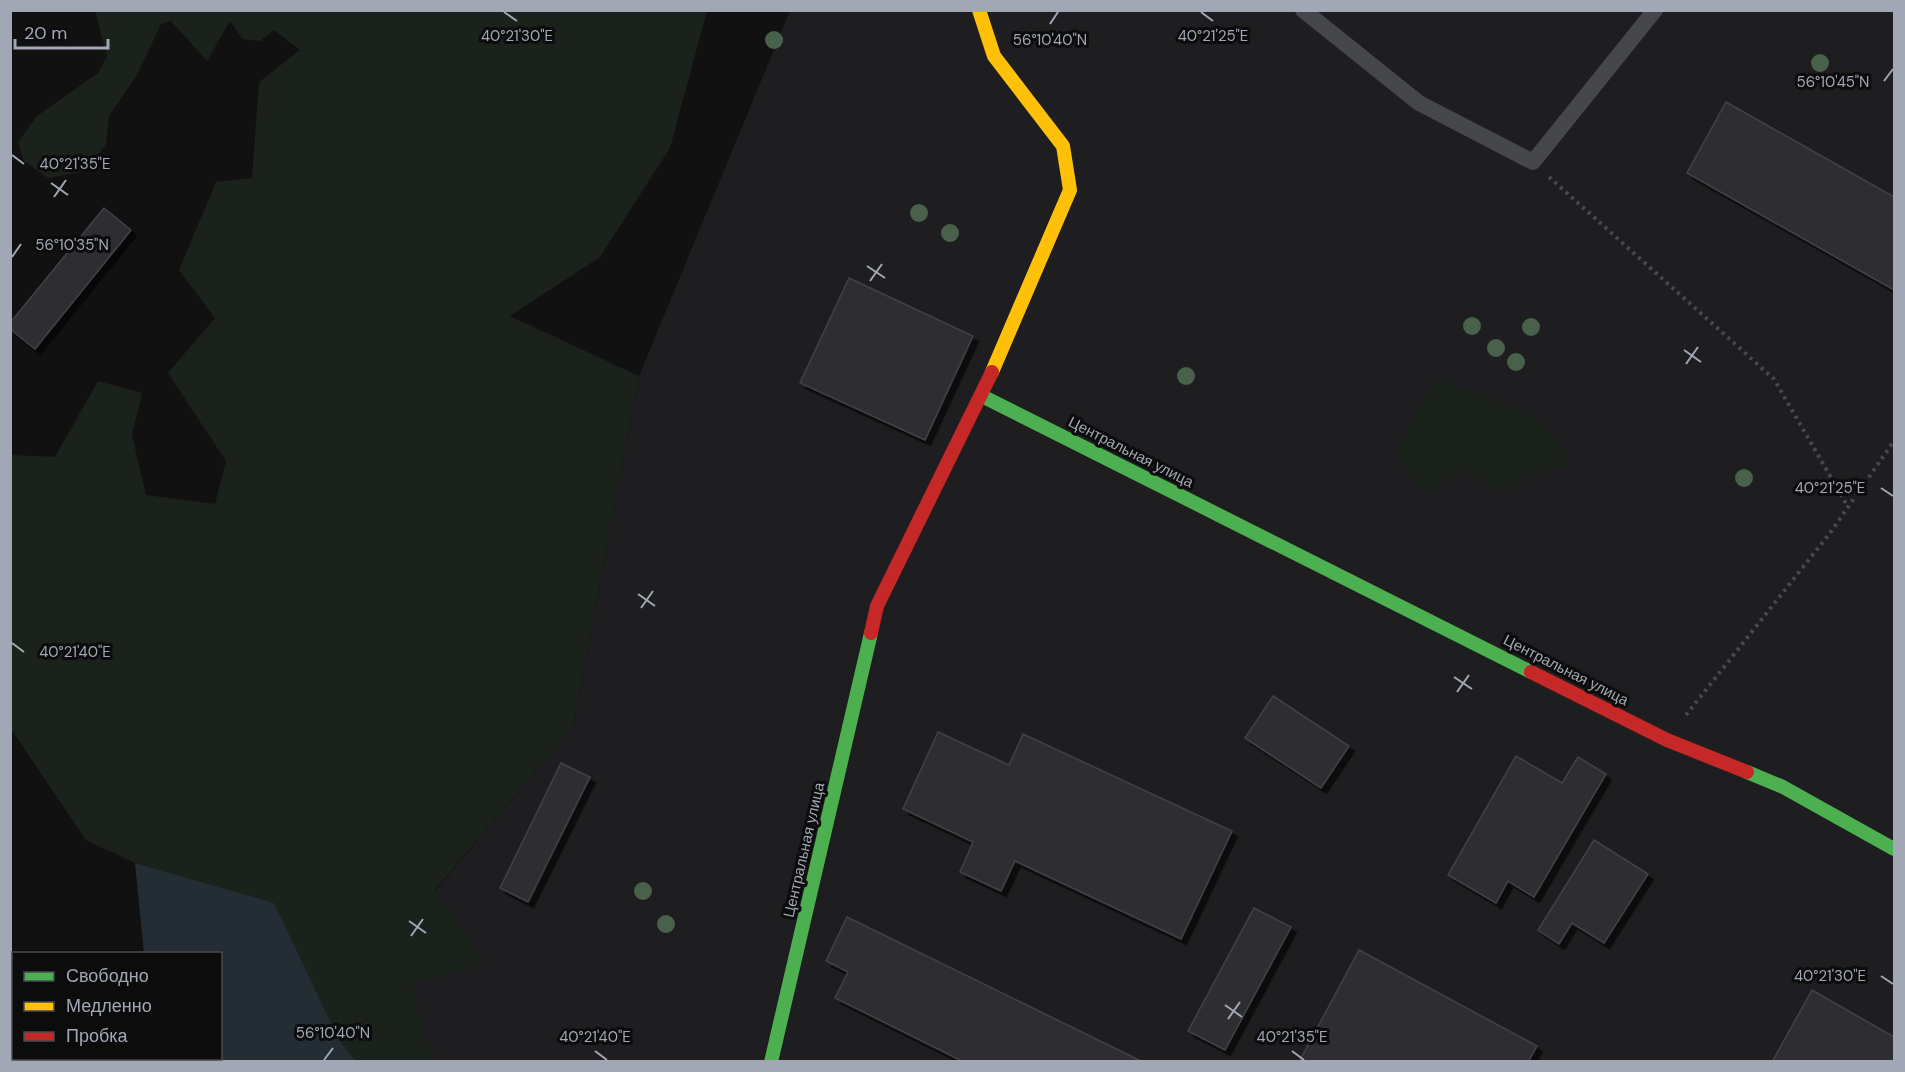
<svg xmlns="http://www.w3.org/2000/svg" width="1905" height="1072" viewBox="0 0 1905 1072" font-family="'DM Sans',sans-serif">
<defs>
<filter id="shadow"><feDropShadow dx="5.5" dy="5.5" stdDeviation="0" flood-color="#0009"/></filter>
</defs>
<rect width="100%" height="100%" fill="#111112"/>
<path fill="#1e1e20" d="M790,11h1104v1050l-1538,1 79,-171 138,-164 66,-351z"/>
<path fill="#1b221c" d="M95,11h612l-37,137 -70,109 -90,59 129,60 -66,351 -138,163 50,74 -73,20 15,57 14,20h-85l-17,-21 -66,-137 -138,-40 -49,-23 -75,-111v-274l44,2 43,-76 44,12 -10,42 14,60 69,9 11,-43 -58,-88 47,-55 -36,-48 37,-88 36,-4 7,-96 41,-32 -26,-20 -14,11 -17,-2 -13,-18 -23,40 -36,-40 -10,3 -24,51 -28,41 -3,28 -20,27 -38,7 -24,-17 -6,-19 19,-26 61,-43 9,-17z
M1440,378l96,39 27,30 2,19 -36,9 -21,17 -23,-7 -17,-16 -42,25 -31,-40 31,-61z"/>
<path fill="#242d34" d="M135,863l139,40 65,137 17,21h-202v-2l66,-1v-104l-76,-1z"/>
<path fill="#2f2f31" stroke="#404246" stroke-width="1.5" filter="url(#shadow)" d="M1726,102l168,95v93l-207,-117z
M104,208l27,22 -96,119 -25,-20v-6z
M849,278l124,58 -48,104 -125,-57z
M1273,696l76,50 -28,42 -76,-50z
M938,732l71,33 14,-31 209,97 -51,108 -166,-78 -14,30 -41,-19 13,-30 -70,-33z
M1516,756l46,27 16,-26 28,17 -72,123 -26,-16 -12,22 -48,-28z
M561,763l29,14 -62,125 -28,-14z
M1594,840l54,34 -44,69 -32,-20 -13,21 -21,-14z
M1254,908l37,19 -66,123 -37,-19z
M847,917l296,145h-179l-129,-64 13,-26 -22,-11z
M1359,950l178,96 -9,16h-229z
M1812,990l82,47v25h-122z"/>
<g fill="none" stroke-linecap="round" stroke-linejoin="round">
<path stroke="#47494c" stroke-width="4" stroke-dasharray="3 4.5" stroke-linecap="butt" d="M1549,177l225,202 74,128
M1686,715l144,-182 64,-92"/>
<path stroke="#45474b" stroke-width="16" d="M1303,10l116,93 114,59 122,-152"/>
<path stroke="#4caf50" stroke-width="14" d="M982,396l549,276
M1747,772l36,15 111,62
M771,1062l100,-429"/>
<path stroke="#ffc107" stroke-width="14" d="M979,10l15,46 69,90 7,44 -78,182"/>
<path stroke="#c62828" stroke-width="14" d="M871,633l6,-27 115,-234
M1531,672l136,68 80,32"/>
</g>
<g fill="#49604a">
<circle cx="774" cy="40" r="9"/>
<circle cx="1820" cy="63" r="9"/>
<circle cx="919" cy="213" r="9"/>
<circle cx="950" cy="233" r="9"/>
<circle cx="1472" cy="326" r="9"/>
<circle cx="1531" cy="327" r="9"/>
<circle cx="1496" cy="348" r="9"/>
<circle cx="1516" cy="362" r="9"/>
<circle cx="1186" cy="376" r="9"/>
<circle cx="1744" cy="478" r="9"/>
<circle cx="643" cy="891" r="9"/>
<circle cx="666" cy="924" r="9"/>
</g>
<path fill="none" stroke="#a1a7b4" stroke-width="2" d="M504,12l13,9M1201,12l12,9M1050,24l8,-12M1884,81l9,-12M12,155l12,9M51,183l17,12M54,197l12,-17M12,257l9,-13M867,266l18,12M870,281l12,-17M1684,350l17,12M1686,364l12,-17M1881,488l12,8M638,594l17,12M641,608l12,-17M12,643l12,9M1454,677l18,12M1457,692l12,-17M409,921l17,12M411,936l12,-17M1881,976l12,8M1225,1005l17,12M1228,1019l12,-17M595,1051l12,9M1292,1051l12,9M324,1060l9,-12"/>
<g text-anchor="middle" stroke-width="6" stroke-linejoin="round" paint-order="stroke">
<g font-size="15" fill="#a1a7b4" stroke="#0c0c0d">
<text transform="translate(1131 452) rotate(27)" y="5">Центральная улица</text>
<text transform="translate(1566 670) rotate(27)" y="5">Центральная улица</text>
<text transform="translate(804 850) rotate(-77)" y="5">Центральная улица</text>
</g>
</g>
<g font-size="15" text-anchor="middle" fill="#a1a7b4" stroke="#0c0c0d" stroke-width="6" stroke-linejoin="round" paint-order="stroke">
<text x="517" y="41">40°21'30"E</text>
<text x="1213" y="41">40°21'25"E</text>
<text x="1050" y="45">56°10'40"N</text>
<text x="1833" y="87">56°10'45"N</text>
<text x="75" y="169">40°21'35"E</text>
<text x="72" y="250">56°10'35"N</text>
<text x="1830" y="493">40°21'25"E</text>
<text x="75" y="657">40°21'40"E</text>
<text x="1830" y="981">40°21'30"E</text>
<text x="333" y="1038">56°10'40"N</text>
<text x="595" y="1042">40°21'40"E</text>
<text x="1292" y="1042">40°21'35"E</text>
</g>
<rect width="1905" height="1072" fill="none" stroke="#a1a7b4" stroke-width="24"/>
<rect x="12" y="952" width="210" height="108" fill="#0c0c0d" stroke="#484a50" stroke-width="1.5"/>
<rect x="24" y="972" width="30" height="9" fill="#4caf50" stroke="#484a50" stroke-width="1.5"/>
<text x="66" y="982" font-size="18" fill="#a1a7b4">Свободно</text>
<rect x="24" y="1002" width="30" height="9" fill="#ffc107" stroke="#484a50" stroke-width="1.5"/>
<text x="66" y="1012" font-size="18" fill="#a1a7b4">Медленно</text>
<rect x="24" y="1032" width="30" height="9" fill="#c62828" stroke="#484a50" stroke-width="1.5"/>
<text x="66" y="1042" font-size="18" fill="#a1a7b4">Пробка</text>
<path d="M15 39v9h93v-9" fill="none" stroke="#a1a7b4" stroke-width="3"/>
<text x="24" y="39" font-size="18" fill="#a1a7b4" stroke="#0c0c0d" stroke-width="4.5" paint-order="stroke">20 m</text>
</svg>
